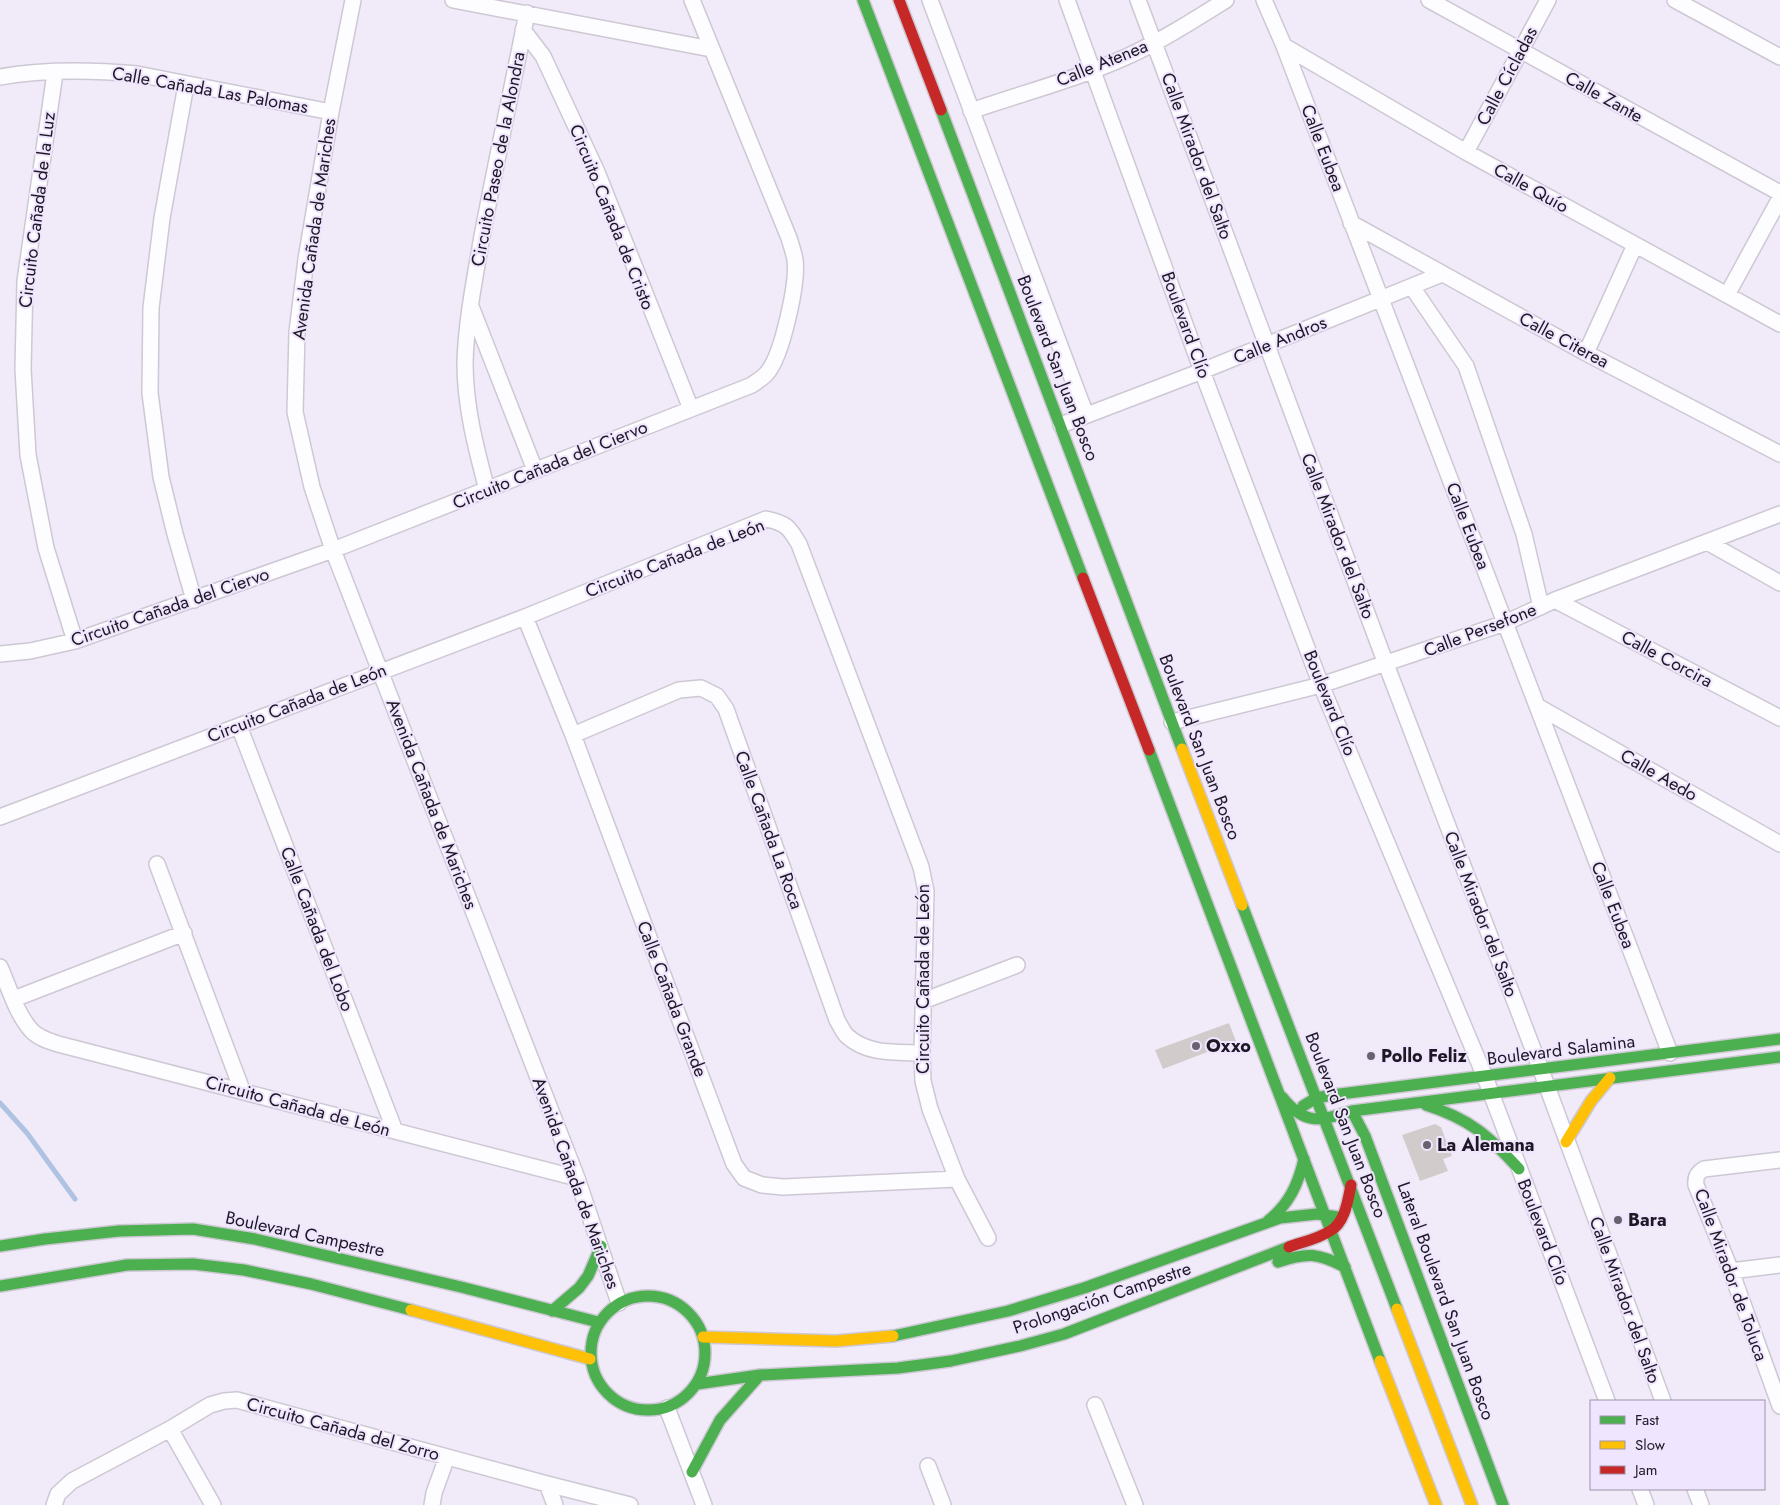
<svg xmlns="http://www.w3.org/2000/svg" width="1780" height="1505" viewBox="0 0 1780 1505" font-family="Jost,sans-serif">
<rect width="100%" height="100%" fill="#f1ebf9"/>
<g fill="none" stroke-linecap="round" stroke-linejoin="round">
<path stroke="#afc2e2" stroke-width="5" d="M0,1103l27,30 48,66"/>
</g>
<path fill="#d2cbcb" d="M1229,1023l7,18 -73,28 -8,-19z
M1435,1124l6,3 11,29 -9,3 5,12 -28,10 -18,-46z"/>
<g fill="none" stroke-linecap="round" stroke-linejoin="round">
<defs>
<path id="street" d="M353,0l-22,112 -25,147 -9,73 -2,80 17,75 21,63 244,628 42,125
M453,0l258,49
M930,0l156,415
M1067,0l135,371 119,314 164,392 122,324
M1138,0l248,664 155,406 122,331
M1264,0l20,46 386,1007
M1429,0l351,193
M1675,0l105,57
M523,30l20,26 54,116 94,237
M1284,46l182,106 314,172
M55,73l-30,208 -2,88 5,86 18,93 29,93
M0,77c45,-8 92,-7 137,-3l194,38
M186,85l-24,133 -11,90 -1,85 11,84 14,57 19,66
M971,111c52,-18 106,-32 155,-54 35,-16 68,-37 100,-57
M1466,152l82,-152
M1351,223l235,130 194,101
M1412,287l54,79 58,168 17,73
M1727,295l53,-97
M472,309l63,161
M1586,353l49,-108
M1061,425l141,-54 240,-97
M487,490c-11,-42 -22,-83 -22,-127 1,-42 10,-85 17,-127 14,-74 30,-148 45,-223
M1707,542l73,41
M1555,600l225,118
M525,617l48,118 161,429 10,14 18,7 21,2 174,-8
M0,654l30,-3 45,-10 258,-91 419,-165c5,-4 11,-7 15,-12 15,-17 31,-90 28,-113 -1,-7 -4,-15 -6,-22l-97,-238
M1537,706l243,138
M1172,722l149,-37 184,-62 50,-23 225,-86
M239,726l156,405
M573,735l106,-45 22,-2 16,8 9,13 111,311c3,5 6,12 10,16 21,19 49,16 75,17
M0,817l525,-200 241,-98c20,4 23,8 33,25l122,323 5,24 -4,162 1,28 7,28 27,70 31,59
M157,864l85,226
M0,967c9,20 16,46 31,63 7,8 18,11 27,14l519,134
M14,999l170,-66
M923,1001l94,-36
M1780,1160l-76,9c-7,4 -9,8 -8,16l35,86 49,135
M1731,1271l49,-6
M1095,1405l40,100
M667,1408l37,97
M170,1429l43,76
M928,1466l15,39
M547,1484l8,21
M1640,1489l6,16
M1695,1489l6,16
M54,1505l4,-11 14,-13 98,-52 40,-24 14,-4 13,-1 310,84 83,21
M432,1505l2,-12 13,-36"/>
<path id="fast" d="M863,0l220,578
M941,110l241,639
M1149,750l231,611
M1242,905l155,404
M1282,1097c23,29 38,24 70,14l428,-54
M1426,1105c44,14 63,31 93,64
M1303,1106l13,-8 16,-3 448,-56
M1352,1111l13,25 138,369
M1268,1221c21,-17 30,-36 36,-62
M0,1246l45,-7 74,-8 74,-2 62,10 206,48 137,35
M1278,1262c29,-10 40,-9 67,5
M0,1286l127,-21 66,-1 51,6 67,14 100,26
M591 1353a57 57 0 1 1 114 0a57 57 0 1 1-114 0Z
M552,1311l27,-23 9,-12 13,-30
M893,1336l115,-25 76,-23 196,-70 37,-4 21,3
M697,1384l63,-9 138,-7 53,-7 69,-15 44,-12 225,-87
M692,1472l28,-52 40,-45"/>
<path id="slow" d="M1182,749l60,156
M1566,1142l25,-41 19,-23
M1397,1309l75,196
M411,1310l179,49
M703,1337l133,4 57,-5
M1380,1361l56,144"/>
<path id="jam" d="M899,0l42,110
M1083,578l66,172
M1289,1247c13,-5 29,-8 41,-16 15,-8 18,-31 21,-46"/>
</defs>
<use href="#street" stroke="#cdc8d4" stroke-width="18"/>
<use href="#fast" stroke="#cdc8d4" stroke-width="14"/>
<use href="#slow" stroke="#cdc8d4" stroke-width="14"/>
<use href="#jam" stroke="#cdc8d4" stroke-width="14"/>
<use href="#street" stroke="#fdfcfe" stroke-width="15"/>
<use href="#fast" stroke="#4caf50" stroke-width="11"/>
<use href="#slow" stroke="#ffc107" stroke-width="11"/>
<use href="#jam" stroke="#c62828" stroke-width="11"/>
</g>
<g fill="#67626e" stroke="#f0e5ff" stroke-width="2">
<circle cx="1196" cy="1046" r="5"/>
<circle cx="1371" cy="1056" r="5"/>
<circle cx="1427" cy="1145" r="5"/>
<circle cx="1618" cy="1220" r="5"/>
</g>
<g text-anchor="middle" stroke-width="4" stroke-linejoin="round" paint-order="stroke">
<g font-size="18" fill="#1d1823" stroke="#f0e5ff">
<text transform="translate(1102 63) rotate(-22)" y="6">Calle Atenea</text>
<text transform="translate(1507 76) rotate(-62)" y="6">Calle Cícladas</text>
<text transform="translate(210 90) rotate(10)" y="6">Calle Cañada Las Palomas</text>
<text transform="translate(1604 97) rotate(29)" y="6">Calle Zante</text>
<text transform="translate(1323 148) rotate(69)" y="6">Calle Eubea</text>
<text transform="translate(1197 156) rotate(70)" y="6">Calle Mirador del Salto</text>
<text transform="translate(498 159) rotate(-79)" y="6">Circuito Paseo de la Alondra</text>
<text transform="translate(1531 188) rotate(29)" y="6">Calle Quío</text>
<text transform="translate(37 210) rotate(-83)" y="6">Circuito Cañada de la Luz</text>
<text transform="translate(612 217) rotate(68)" y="6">Circuito Cañada de Cristo</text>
<text transform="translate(314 229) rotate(-82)" y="6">Avenida Cañada de Mariches</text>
<text transform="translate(1186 325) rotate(70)" y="6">Boulevard Clío</text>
<text transform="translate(1280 340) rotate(-22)" y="6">Calle Andros</text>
<text transform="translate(1564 340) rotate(28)" y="6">Calle Citerea</text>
<text transform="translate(1058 368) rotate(69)" y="6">Boulevard San Juan Bosco</text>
<text transform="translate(550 465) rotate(-22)" y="6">Circuito Cañada del Ciervo</text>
<text transform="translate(1468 526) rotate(69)" y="6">Calle Eubea</text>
<text transform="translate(1338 536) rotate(69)" y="6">Calle Mirador del Salto</text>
<text transform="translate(675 558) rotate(-21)" y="6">Circuito Cañada de León</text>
<text transform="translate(170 607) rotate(-19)" y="6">Circuito Cañada del Ciervo</text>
<text transform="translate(1480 630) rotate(-21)" y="6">Calle Persefone</text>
<text transform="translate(1667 659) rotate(28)" y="6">Calle Corcira</text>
<text transform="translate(297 703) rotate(-21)" y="6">Circuito Cañada de León</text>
<text transform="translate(1330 703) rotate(68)" y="6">Boulevard Clío</text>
<text transform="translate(1200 747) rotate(69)" y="6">Boulevard San Juan Bosco</text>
<text transform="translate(1659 775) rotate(30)" y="6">Calle Aedo</text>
<text transform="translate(432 804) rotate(69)" y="6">Avenida Cañada de Mariches</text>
<text transform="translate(769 830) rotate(70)" y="6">Calle Cañada La Roca</text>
<text transform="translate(1613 905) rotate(69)" y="6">Calle Eubea</text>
<text transform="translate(1481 914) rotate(69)" y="6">Calle Mirador del Salto</text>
<text transform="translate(317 929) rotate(69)" y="6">Calle Cañada del Lobo</text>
<text transform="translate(923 979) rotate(-90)" y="6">Circuito Cañada de León</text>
<text transform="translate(672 999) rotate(69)" y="6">Calle Cañada Grande</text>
<text transform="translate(1561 1050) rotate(-7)" y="6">Boulevard Salamina</text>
<text transform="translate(298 1106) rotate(15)" y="6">Circuito Cañada de León</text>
<text transform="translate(1346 1125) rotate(69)" y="6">Boulevard San Juan Bosco</text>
<text transform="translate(576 1183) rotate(70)" y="6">Avenida Cañada de Mariches</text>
<text transform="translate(1543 1232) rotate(69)" y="6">Boulevard Clío</text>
<text transform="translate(305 1234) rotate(12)" y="6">Boulevard Campestre</text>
<text transform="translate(1731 1275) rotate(70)" y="6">Calle Mirador de Toluca</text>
<text transform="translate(1102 1298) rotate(-19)" y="6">Prolongación Campestre</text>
<text transform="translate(1625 1300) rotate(70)" y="6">Calle Mirador del Salto</text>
<text transform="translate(1446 1301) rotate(70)" y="6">Lateral Boulevard San Juan Bosco</text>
<text transform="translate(343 1429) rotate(15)" y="6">Circuito Cañada del Zorro</text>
</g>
<g font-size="18" font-weight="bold" fill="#1d1823" stroke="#f0e5ff" text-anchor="start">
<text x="1206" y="1052">Oxxo</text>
<text x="1381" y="1062">Pollo Feliz</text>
<text x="1437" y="1151">La Alemana</text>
<text x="1628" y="1226">Bara</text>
</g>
</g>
<rect x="1590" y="1400" width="175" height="90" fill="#f0e5ff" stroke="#9c93a7"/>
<rect x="1600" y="1416" width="25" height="8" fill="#4caf50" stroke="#9c93a7"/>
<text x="1635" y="1425" font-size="15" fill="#1d1823">Fast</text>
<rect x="1600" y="1441" width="25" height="8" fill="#ffc107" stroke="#9c93a7"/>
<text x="1635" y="1450" font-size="15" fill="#1d1823">Slow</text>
<rect x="1600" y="1466" width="25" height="8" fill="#c62828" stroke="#9c93a7"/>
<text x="1635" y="1475" font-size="15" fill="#1d1823">Jam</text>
</svg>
